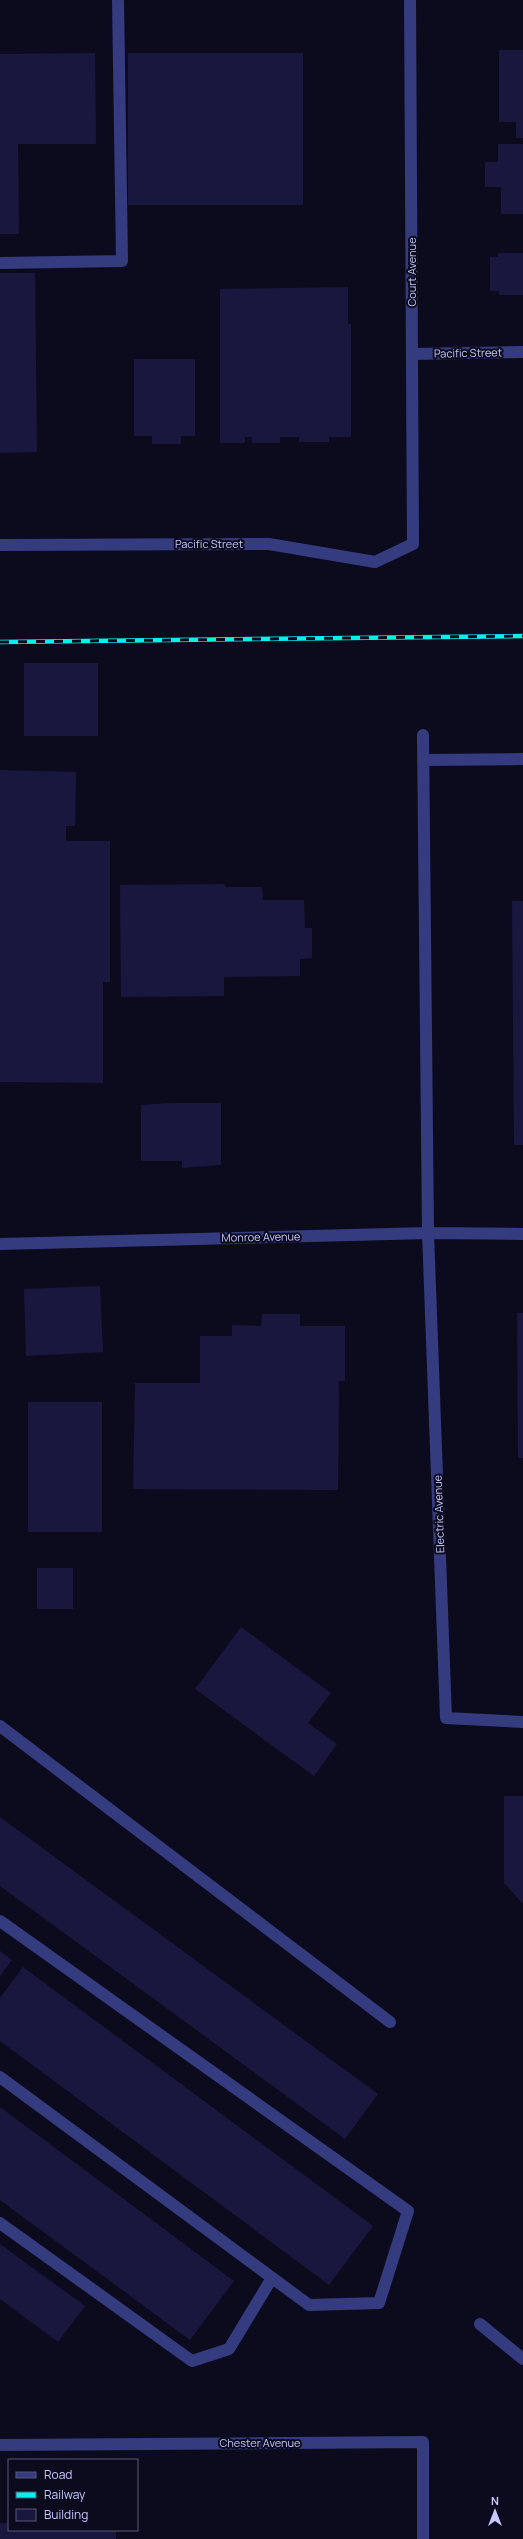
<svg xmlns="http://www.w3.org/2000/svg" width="523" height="2539" viewBox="0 0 523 2539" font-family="Manrope,sans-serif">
<rect width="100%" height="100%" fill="#0c0b1d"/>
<path fill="#1a173f" d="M499,50h24v88h-7v-16h-17z
M95,53l1,91h-78l1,90h-19v-180z
M128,53h175v152h-175z
M498,144h25v70h-22v-27h-16v-25h13z
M498,253h25v42h-24v-4h-9v-34h8z
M0,273h35l2,179 -37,1z
M348,287v37h3v113h-22v5h-30v-5h-19v6h-28v-6h-7v6h-25v-154z
M134,359h61v77h-14v8h-29v-8h-18z
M24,663h74v73h-74z
M0,770l76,2 -1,54h-9v15h44v141h-7v101l-103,-1z
M224,884l1,3h37l1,13h41l1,28h7v30l-12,1v17l-76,1v19l-103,1 -1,-112z
M512,901h11v244h-9z
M169,1103h52v62l-39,3v-7h-41v-56z
M100,1286l3,66 -77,4 -2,-67z
M517,1313h6v145h-5z
M262,1314h38v12h45v55h-6l-1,109 -205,-1 2,-106h65v-47h32v-11l29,1z
M28,1402h74v130h-74z
M37,1568h36v41h-36z
M241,1627l90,66 -23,30 29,21 -23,32 -119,-87z
M504,1796h19v108l-19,-21z
M0,1817l378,277 -33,45 -345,-253z
M0,1951l12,9 -12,16z
M23,1967l350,259 -44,59 -329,-244v-43z
M0,2107l234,174 -44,59 -190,-140z
M0,2244l85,62 -27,36 -58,-43z
M0,2523h9v7h107v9h-116z"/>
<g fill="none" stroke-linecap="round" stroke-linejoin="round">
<path stroke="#343b7e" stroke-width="12" d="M0,263l122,-2 -4,-261
M413,354l110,-2
M0,545l269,-1 106,18 38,-18 -3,-544
M423,735l5,498 18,485 77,4
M423,760l100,-1
M0,1244l428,-11 95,1
M0,1726l390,296
M0,1921l408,290 -29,92 -70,2 -309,-228
M0,2223l192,138 37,-12 43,-71
M480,2324l43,35
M0,2445l423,-3v97"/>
<defs>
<path id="rail" d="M0,642l523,-6"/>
</defs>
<use href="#rail" stroke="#00f2eb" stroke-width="4.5"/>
<use href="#rail" stroke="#0c0b1d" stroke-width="3" stroke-dasharray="9" stroke-linecap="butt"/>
</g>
<g text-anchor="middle" stroke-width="4" stroke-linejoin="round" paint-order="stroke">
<g font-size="11" fill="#c7c8ff" stroke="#0c0b1d">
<text transform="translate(412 272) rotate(-90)" y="4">Court Avenue</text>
<text transform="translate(468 353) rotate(-1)" y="4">Pacific Street</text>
<text x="209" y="548">Pacific Street</text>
<text transform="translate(261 1237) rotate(-1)" y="4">Monroe Avenue</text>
<text transform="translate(439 1514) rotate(-92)" y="4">Electric Avenue</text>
<text x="260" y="2447">Chester Avenue</text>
</g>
</g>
<rect x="8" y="2459" width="130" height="72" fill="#0c0b1d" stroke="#575777"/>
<rect x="16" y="2472" width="20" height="6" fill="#343b7e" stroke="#575777"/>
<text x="44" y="2479" font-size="12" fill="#c7c8ff">Road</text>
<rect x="16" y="2492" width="20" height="6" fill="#00f2eb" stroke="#575777"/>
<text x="44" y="2499" font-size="12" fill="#c7c8ff">Railway</text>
<rect x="16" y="2509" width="20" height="12" fill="#1a173f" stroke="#575777"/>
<text x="44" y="2519" font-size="12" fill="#c7c8ff">Building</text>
<g transform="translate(495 2511)" stroke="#0c0b1d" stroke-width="3" paint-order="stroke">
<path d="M0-3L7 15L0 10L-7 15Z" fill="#c7c8ff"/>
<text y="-6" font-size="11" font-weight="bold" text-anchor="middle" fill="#c7c8ff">N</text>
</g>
</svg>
